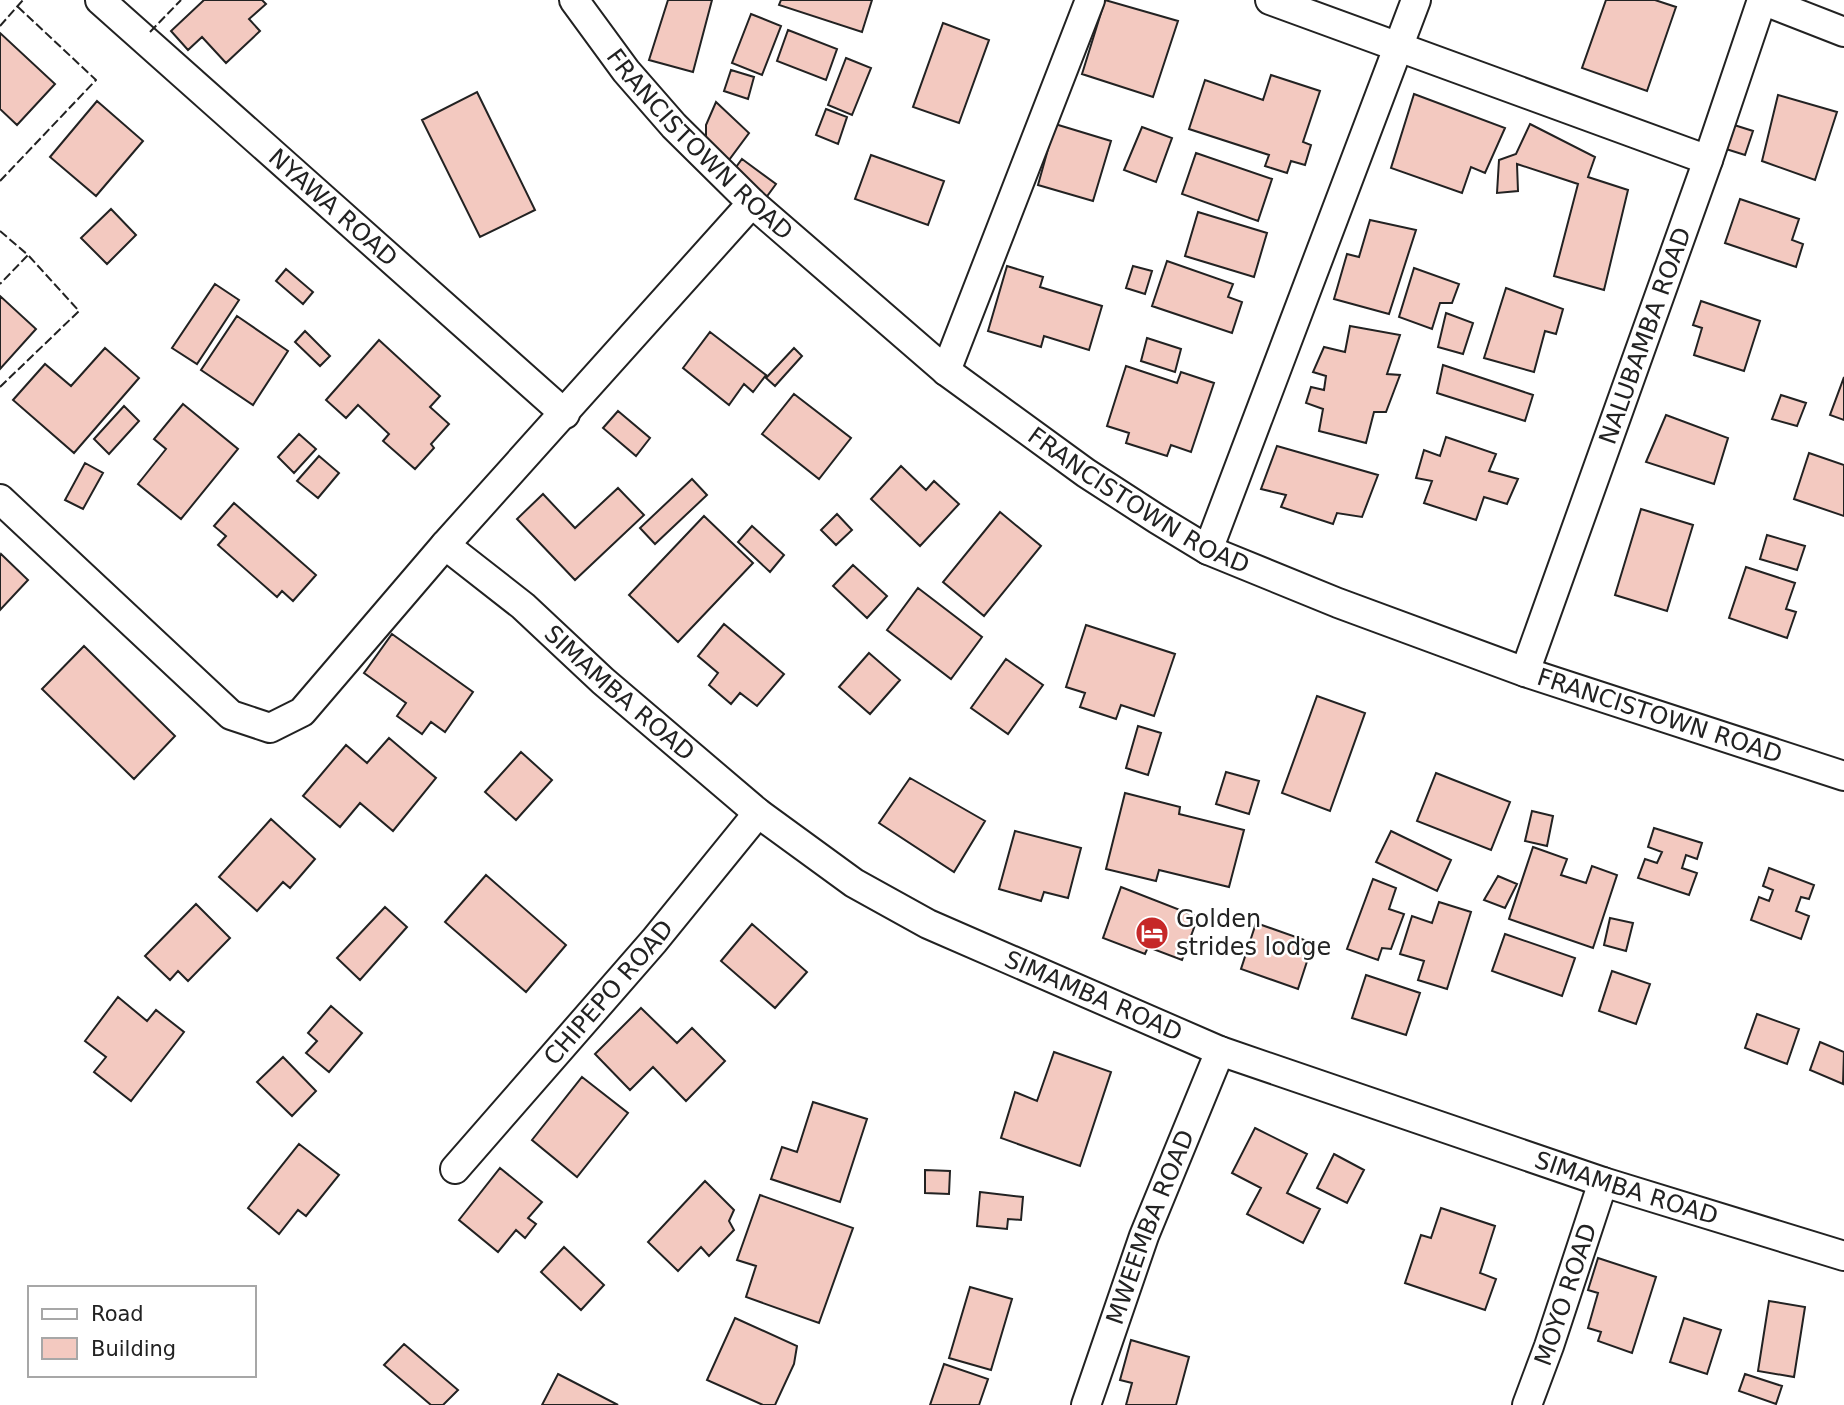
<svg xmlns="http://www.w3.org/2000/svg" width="1844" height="1405" viewBox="0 0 1844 1405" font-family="'DejaVu Sans',sans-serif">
<rect width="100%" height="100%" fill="#fff"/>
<path fill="#f3c9c0" stroke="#222" stroke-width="2" d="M204,0h58l4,4 -17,15 11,12 -34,32 -24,-26 -14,13 -17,-19z
M668,0h44l-19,72 -44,-12z
M781,0h91l-10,32 -83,-27z
M1105,0l73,21 -25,76 -71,-23z
M1606,0h49l21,7 -29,84 -65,-23z
M751,14l30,12 -19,49 -30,-12z
M943,23l46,17 -30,83 -46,-16z
M788,30l49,19 -11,31 -49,-19z
M0,33l55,51 -38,41 -17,-16z
M846,58l25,10 -19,47 -24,-10z
M731,70l23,7 -6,22 -24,-8z
M1271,75l49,16 -17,51 8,3 -6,20 -14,-4 -4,12 -22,-7 4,-11 -80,-26 16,-49 58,20z
M477,92l58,118 -55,27 -58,-117z
M1414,94l91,34 -20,45 -14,-6 -9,26 -71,-25z
M1778,95l59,17 -22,68 -53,-19z
M97,101l46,40 -47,55 -46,-39z
M716,102l33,31 -23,31 -20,-25v-14z
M826,109l21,8 -9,27 -22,-9z
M1055,124l56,17 -18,60 -55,-16z
M1530,124l65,33 -7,20 40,13 -24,100 -50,-14 24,-92 -61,-20 1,27 -21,2 2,-33 17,-6z
M1731,124l22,7 -8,24 -19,-6z
M1142,127l30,11 -16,44 -32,-12z
M1196,153l76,26 -14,42 -76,-27z
M871,155l73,26 -16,44 -73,-26z
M742,159l34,25 -11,15 -34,-25z
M1740,199l59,20 -7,21 11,4 -7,23 -71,-24z
M111,209l25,26 -29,29 -26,-26z
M1198,212l69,21 -13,44 -69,-21z
M1370,220l46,10 -27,84 -55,-15 13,-45 12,3z
M1167,261l66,23 -5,13 14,5 -10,31 -80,-27z
M1007,266l36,11 -3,10 62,19 -13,44 -45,-14 -3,11 -53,-16z
M1133,266l19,5 -7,23 -19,-6z
M1414,268l45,16 -7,19h-12l-8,26 -33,-12z
M286,269l27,23 -10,12 -27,-23z
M215,284l24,16 -42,64 -25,-16z
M1506,288l57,21 -7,25 -11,-3 -11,41 -50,-14z
M0,296l36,33 -36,40z
M1701,301l59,20 -16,50 -50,-16 8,-27 -9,-3z
M1446,313l27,10 -10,31 -25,-7z
M237,316l51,35 -35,54 -52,-35z
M1350,326l50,9 -13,39 13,1 -14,37h-12l-8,31 -47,-12 4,-22 -17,-6 5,-16 13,3 2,-14 -13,-4 11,-25 21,5z
M305,331l25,25 -10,10 -25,-24z
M710,332l56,43 -13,17 -9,-8 -15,21 -46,-37z
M1147,338l34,11 -6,23 -34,-11z
M379,340l61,56 -10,11 19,17 -18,20 3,4 -19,21 -32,-28 6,-7 -31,-29 -12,13 -20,-18z
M105,348l34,30 -65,75 -61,-53 32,-36 26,22z
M794,348l8,8 -27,30 -9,-8z
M1443,365l90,30 -8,26 -88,-28z
M1126,366l51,17 4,-11 33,11 -23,69 -20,-7 -4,11 -41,-13 3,-10 -22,-7z
M1844,377v43l-14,-5z
M794,394l57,44 -32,41 -57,-45z
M1781,395l25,8 -9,23 -25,-7z
M183,404l55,45 -57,70 -43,-35 28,-35 -12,-10z
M124,406l15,15 -30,33 -15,-15z
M618,411l32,27 -14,18 -33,-28z
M1666,415l62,23 -14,46 -68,-22z
M299,434l17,15 -22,24 -16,-16z
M1446,437l50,17 -7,17 29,8 -11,25 -23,-7 -8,23 -52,-17 8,-22 -16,-3 8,-28 16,6z
M1277,446l101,29 -16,42 -25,-4 -4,11 -52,-17 5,-12 -25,-6z
M1809,453l35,12v51l-50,-17z
M319,456l20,17 -21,25 -21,-17z
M85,463l18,10 -20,36 -18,-9z
M901,466l25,24 8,-9 25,23 -39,42 -49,-47z
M692,479l15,16 -52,49 -15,-16z
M618,488l26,27 -69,65 -58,-61 26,-25 32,34z
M234,503l82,72 -23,26 -11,-10 -5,6 -59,-52 8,-9 -12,-10z
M1641,509l52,16 -26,86 -52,-16z
M1000,512l41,34 -57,70 -41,-34z
M837,514l15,16 -16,15 -15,-15z
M704,516l49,47 -75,79 -49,-47z
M752,526l32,29 -14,17 -32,-30z
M1767,535l38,11 -8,24 -37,-11z
M1,554l27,26 -28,30v-54z
M853,565l34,31 -20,22 -34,-32z
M1746,567l49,16 -9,26 10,3 -9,26 -58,-20z
M918,588l64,49 -31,42 -64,-49z
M724,624l60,50 -27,32 -17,-13 -9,11 -22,-19 9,-12 -20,-17z
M1086,625l89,29 -21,62 -33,-11 -5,14 -36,-12 5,-14 -19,-6z
M392,634l81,58 -28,40 -14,-10 -9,12 -25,-18 9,-13 -42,-30z
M84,646l91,90 -41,43 -92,-90z
M869,653l31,27 -30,34 -31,-27z
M1006,659l37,26 -35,49 -37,-26z
M1317,696l48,17 -35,98 -48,-18z
M1138,726l23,7 -13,42 -22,-7z
M389,738l47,40 -43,53 -33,-28 -20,24 -37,-31 43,-51 21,18z
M521,752l31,28 -36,40 -31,-28z
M1226,772l33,9 -10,33 -33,-10z
M1436,773l74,29 -19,48 -74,-29z
M910,778l75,43 -31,51 -75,-49z
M1125,793l55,14 -1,7 65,16 -15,57 -70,-17 -3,11 -50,-12z
M1532,811l21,5 -6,30 -22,-5z
M271,819l44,40 -25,29 -7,-6 -26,29 -38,-34z
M1654,828l48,15 -5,16 -11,-4 -4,13 15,5 -8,22 -51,-17 7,-19 12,4 5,-11 -14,-5z
M1015,831l66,17 -13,50 -24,-6 -3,9 -42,-12z
M1391,831l60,29 -14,31 -61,-29z
M1533,847l34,12 -6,16 25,8 6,-17 25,9 -24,73 -84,-29z
M1769,868l45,17 -5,14 -8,-2 -5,14 13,5 -8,23 -50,-19 8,-23 10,4 4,-11 -10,-4z
M486,875l80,70 -40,47 -81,-70z
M1498,876l19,8 -12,24 -21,-8z
M1373,879l23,9 -7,21 15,5 -13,35 -9,-1 -4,12 -31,-11z
M1121,887l77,30 -16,43 -34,-13 -3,7 -42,-16z
M1439,902l32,10 -24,77 -29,-9 6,-19 -24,-7 12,-38 20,7z
M196,904l34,34 -42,43 -10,-10 -8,9 -25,-24z
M385,907l22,20 -47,53 -23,-22z
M1610,918l23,5 -7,28 -22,-6z
M1256,923l57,20 -15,46 -57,-20z
M752,924l55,48 -32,36 -54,-47z
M1505,934l70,24 -13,38 -70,-25z
M1612,971l38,13 -14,40 -37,-13z
M1366,975l54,18 -14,42 -54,-17z
M118,997l29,24 9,-11 28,22 -53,69 -37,-29 12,-15 -21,-16z
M331,1006l31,27 -33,39 -23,-19 11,-12 -9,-8z
M641,1008l36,35 15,-15 33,33 -39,40 -33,-34 -23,23 -35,-36z
M1757,1014l42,15 -12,35 -42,-16z
M1820,1042l24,10 -1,32 -33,-14z
M1054,1052l57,20 -31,94 -79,-28 14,-46 22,9z
M283,1057l33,34 -24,25 -35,-34z
M582,1077l46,36 -51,64 -45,-37z
M813,1102l54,17 -27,83 -69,-23 11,-32 15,5z
M1255,1128l52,26 -20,39 33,16 -17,34 -56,-29 14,-26 -29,-15z
M299,1144l40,31 -33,41 -8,-6 -19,24 -31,-26z
M1334,1154l30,16 -17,33 -30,-15z
M500,1168l42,34 -14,16 8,6 -11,14 -9,-8 -18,22 -39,-32z
M925,1170l25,1 -1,23 -24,-1z
M705,1181l29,29 -5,11 5,9 -25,26 -8,-9 -23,24 -30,-29z
M980,1192l43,5 -2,23 -13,-1 -1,10 -30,-3z
M760,1195l93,33 -34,95 -73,-26 10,-31 -19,-6z
M1441,1208l54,18 -15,47 16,6 -11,31 -80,-27 16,-48 10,3z
M564,1247l40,38 -23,25 -40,-38z
M1598,1258l58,19 -24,76 -34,-12 3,-9 -13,-4 10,-35 -10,-3z
M970,1287l42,12 -21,71 -42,-12z
M1769,1301l36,6 -11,70 -36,-6z
M735,1318l62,28 -3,18 -19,41h-12l-56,-25z
M1684,1318l37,12 -14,44 -37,-12z
M1131,1340l58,17 -13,48h-50l6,-22 -12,-3z
M404,1344l54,46 -15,15h-12l-47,-40z
M944,1364l44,15 -9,26h-49z
M558,1374l60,31h-76z
M1745,1374l37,12 -6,18 -37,-13z"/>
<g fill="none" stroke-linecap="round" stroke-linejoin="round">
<defs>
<g id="street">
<path id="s1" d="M100,0l465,414"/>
<path id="s2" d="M574,0l52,71 48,55 78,77 194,168 140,102 71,46 51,31 130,53 187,69 319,104"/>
<path d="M1270,0l438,160"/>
<path d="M1762,0l82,32"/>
<path d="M946,371l144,-371"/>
<path d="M0,499l231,216 39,13 32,-16 143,-167 307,-342"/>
<path id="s3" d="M445,545l78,61 80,75 155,132 96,70 74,41 292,127 383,131 241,74"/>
<path d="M1208,550l208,-550"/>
<path id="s4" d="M1525,672l183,-512 54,-160"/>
<path id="s5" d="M455,1169l199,-228 104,-128"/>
<path id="s6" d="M1086,1405l58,-169 76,-185"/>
<path id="s7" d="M1527,1405l22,-59 54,-164"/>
</g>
</defs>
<use href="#street" stroke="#222" stroke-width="32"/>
<use href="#street" stroke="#fff" stroke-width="28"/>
<path stroke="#222" stroke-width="2" stroke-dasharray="9 3.5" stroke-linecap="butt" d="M0,26l23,-26
M150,32l31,-32
M0,181l96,-101 -79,-74
M0,231l28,24 -28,29
M0,387l79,-76 -51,-56"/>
</g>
<defs>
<symbol id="hotel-disc" viewBox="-11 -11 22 22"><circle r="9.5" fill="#c62828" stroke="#fff"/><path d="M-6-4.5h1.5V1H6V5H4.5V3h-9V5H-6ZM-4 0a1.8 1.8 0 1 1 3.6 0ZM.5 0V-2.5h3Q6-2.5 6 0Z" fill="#fff"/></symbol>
</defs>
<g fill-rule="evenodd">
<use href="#hotel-disc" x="1133" y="914" width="38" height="38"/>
</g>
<g text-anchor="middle" stroke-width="5" stroke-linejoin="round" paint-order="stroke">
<g font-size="24" fill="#222" stroke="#fff">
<text dy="8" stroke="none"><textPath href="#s2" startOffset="192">FRANCISTOWN ROAD</textPath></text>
<text dy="8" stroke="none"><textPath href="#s1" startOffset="312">NYAWA ROAD</textPath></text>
<text dy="8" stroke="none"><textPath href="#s4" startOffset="357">NALUBAMBA ROAD</textPath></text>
<text dy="8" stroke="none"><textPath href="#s2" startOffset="760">FRANCISTOWN ROAD</textPath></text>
<text dy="8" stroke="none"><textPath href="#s3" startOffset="229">SIMAMBA ROAD</textPath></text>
<text dy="8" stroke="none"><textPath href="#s2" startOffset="1326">FRANCISTOWN ROAD</textPath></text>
<text dy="8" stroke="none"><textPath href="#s5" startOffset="234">CHIPEPO ROAD</textPath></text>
<text dy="8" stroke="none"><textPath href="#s3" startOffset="796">SIMAMBA ROAD</textPath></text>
<text dy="8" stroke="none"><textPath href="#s3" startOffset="1363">SIMAMBA ROAD</textPath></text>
<text dy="8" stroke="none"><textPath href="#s6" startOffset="189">MWEEMBA ROAD</textPath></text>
<text dy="8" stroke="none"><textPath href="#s7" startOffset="117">MOYO ROAD</textPath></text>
</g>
<g font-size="24" fill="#222" stroke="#fff" text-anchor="start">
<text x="1176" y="927">Golden<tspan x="1176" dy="28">strides lodge</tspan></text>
</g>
</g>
<rect x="28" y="1286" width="228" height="91" fill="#ffffff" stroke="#a7a7a7" stroke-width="2"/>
<rect x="42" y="1309" width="35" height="10" fill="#ffffff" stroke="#a7a7a7" stroke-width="2"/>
<text x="91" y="1321" font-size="21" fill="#222222">Road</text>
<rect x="42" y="1338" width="35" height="21" fill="#f3c9c0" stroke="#a7a7a7" stroke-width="2"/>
<text x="91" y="1356" font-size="21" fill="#222222">Building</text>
</svg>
